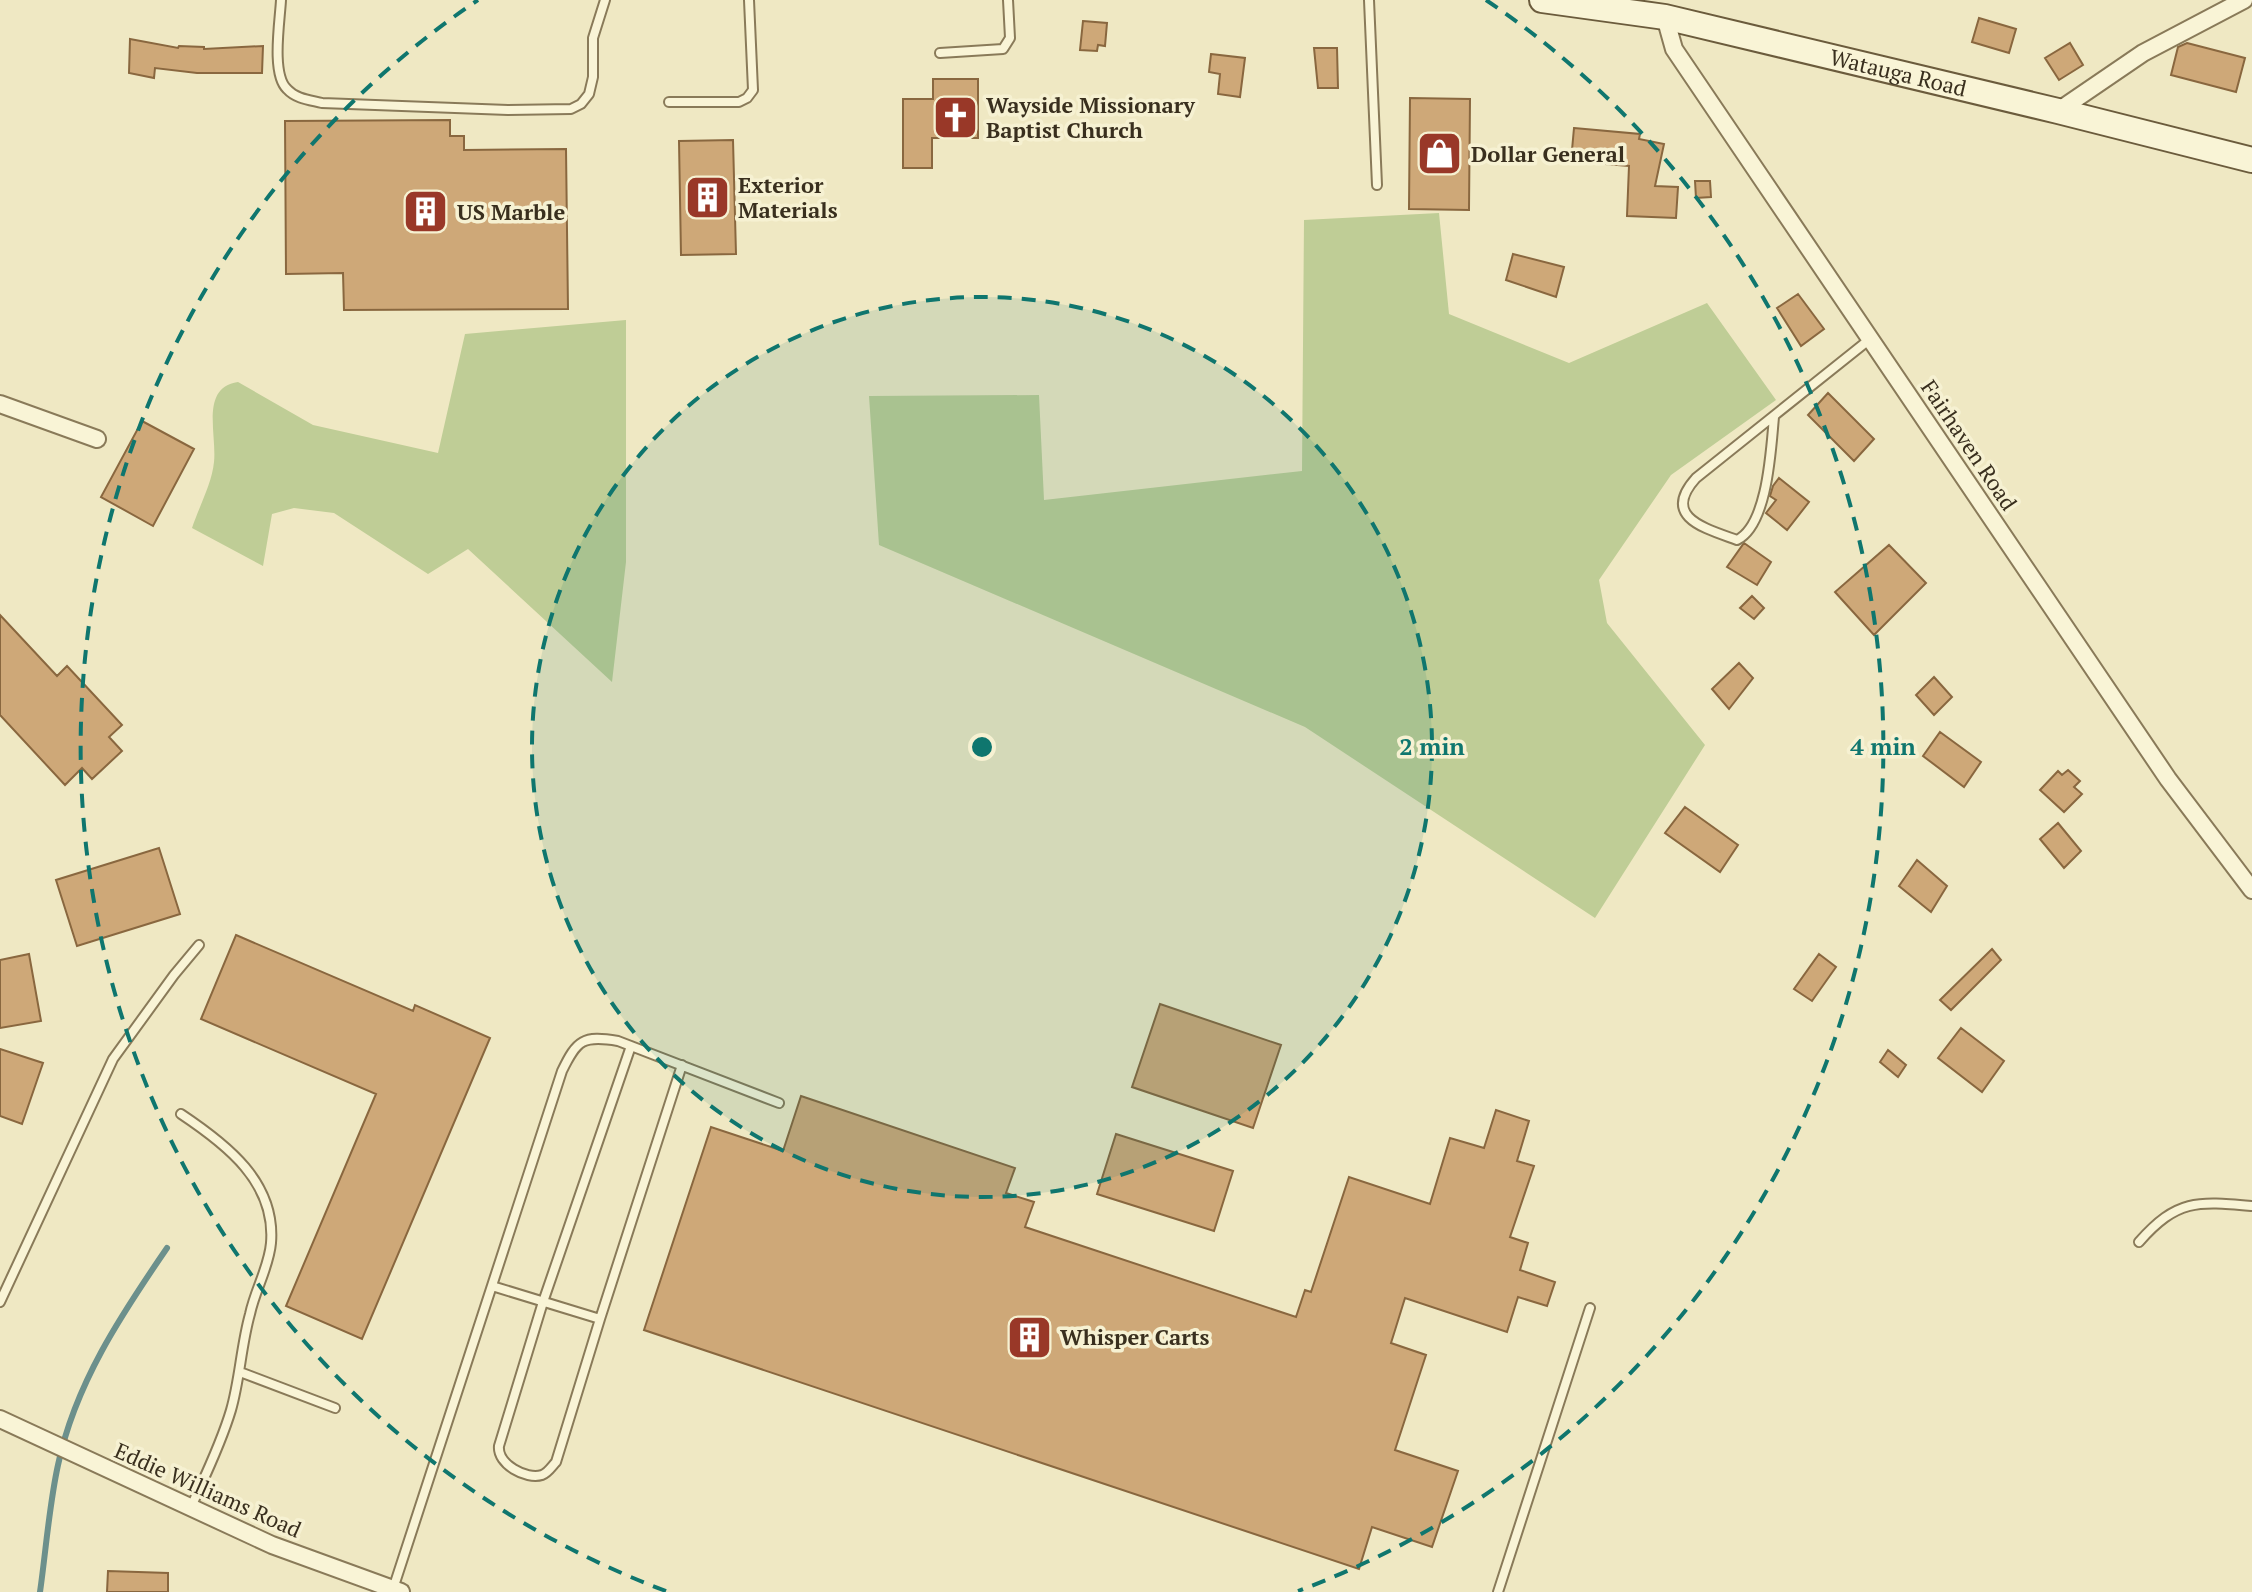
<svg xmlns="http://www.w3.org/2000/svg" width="2252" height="1592" viewBox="0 0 2252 1592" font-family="'PT Serif',serif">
<rect width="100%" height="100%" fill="#efe8c3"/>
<path fill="#bfcd96" d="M1439,213l10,101 120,49 138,-60 69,97 -105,75 -72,105 8,43 98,122 -110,173 -290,-191 -426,-182 -10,-149 170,-1 5,105 258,-29 2,-251z
M626,320v242l-14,120 -144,-133 -40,25 -94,-61 -40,-5 -22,6 -9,52 -71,-38c7,-21 20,-45 22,-66 3,-27 -14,-75 24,-80l75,43 125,28 27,-119z"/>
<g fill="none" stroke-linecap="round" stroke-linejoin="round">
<path stroke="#6c908c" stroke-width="6" d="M40,1592c6,-42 9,-86 18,-127 17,-81 63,-150 109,-217"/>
</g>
<path fill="#cea878" stroke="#89673f" stroke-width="2" d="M1979,18l37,11 -7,24 -37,-11z
M1083,21l24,2 -2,23 -7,-1 -1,6 -17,-1z
M130,39l48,9 1,-2 25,1v2l59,-3 -1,27h-65l-42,-5 -1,10 -25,-5z
M2070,43l13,22 -24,15 -14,-22z
M2187,43l58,15 -9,34 -65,-17 7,-28z
M1314,48h23l1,40h-20z
M1211,54l34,4 -5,39 -22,-3 2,-20 -11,-2z
M933,79h45v59h-46v30h-29v-69h30z
M1410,98l60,1 -1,111 -60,-1z
M450,120v16h14v14l102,-1 2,160 -224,1 -1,-37 -57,1 -1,-153z
M1574,128l66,6 -1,5 25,5 -9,42 23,1 -2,31 -49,-2 2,-50 -58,-5z
M733,140l3,114 -55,1 -2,-114z
M1695,181h15l1,16 -15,1z
M1513,254l51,13 -8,30 -50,-17z
M1798,294l26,35 -23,17 -24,-38z
M1828,393l46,46 -20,22 -46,-46z
M142,421l52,28 -41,77 -52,-29z
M1779,478l30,24 -22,28 -21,-17 10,-13 -6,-4 3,-10z
M1744,543l27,19 -14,23 -30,-18z
M1889,545l37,38 -52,52 -39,-43z
M1752,596l12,12 -10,11 -14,-11z
M0,615l57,61 10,-10 55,59 -13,12 13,14 -30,28 -10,-11 -17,17 -65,-70z
M1739,663l14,15 -24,31 -17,-20z
M1934,677l18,20 -18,18 -18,-20z
M1940,732l41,30 -17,25 -41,-31z
M2068,770l12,11 -6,6 8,7 -18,18 -24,-22 18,-19 4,4z
M1685,807l53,38 -18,27 -55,-39z
M2058,823l23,28 -17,17 -24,-29z
M159,848l21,66 -103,32 -21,-66z
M1917,860l30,26 -16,26 -32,-26z
M236,935l177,76 2,-6 75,33 -128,301 -76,-33 90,-212 -175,-75z
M1992,949l9,11 -50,50 -11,-10z
M29,954l12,67 -41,7v-68z
M1819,954l17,13 -24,34 -18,-12z
M1160,1004l121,41 -28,83 -121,-41z
M1961,1028l43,33 -22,31 -44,-34z
M0,1049l43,14 -21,61 -22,-8z
M1888,1050l18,15 -8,12 -18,-15z
M801,1096l214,72 -9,25 28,9 -9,25 271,90 9,-27 6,2 38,-115 81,27 20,-66 34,10 12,-38 33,11 -12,40 17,5 -24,71 18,6 -8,27 35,12 -8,24 -29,-9 -11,35 -102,-34 -14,45 35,12 -31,95 63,21 -26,76 -60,-20 -13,42 -715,-239 67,-203 72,24z
M1116,1134l117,37 -19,60 -117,-37z
M108,1571l60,2v19h-61z"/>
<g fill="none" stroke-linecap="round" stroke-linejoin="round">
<defs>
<path id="lane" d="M281,0c-1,21 -10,74 6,89 9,10 23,11 35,14l186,7 63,-1 10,-5 8,-10 4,-17v-39l12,-38
M1369,0l8,185
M940,53l63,-4 7,-11 -2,-38
M669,102h70l8,-4 6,-8 -4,-90
M1774,417c-3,31 -6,108 -37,123 -33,-12 -76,-23 -41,-62l174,-139
M181,1114c45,30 95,68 90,129 -2,24 -16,47 -21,71 -9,32 -10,65 -19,96 -10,34 -26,66 -40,97
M2139,1242c38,-43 58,-41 113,-36
M492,1286l108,33 82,-254
M0,1302l113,-243 61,-84 25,-30
M600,1319l-44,143c-4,4 -8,11 -14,13 -16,5 -45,-11 -43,-29l44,-144 88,-256
M240,1372l95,36
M393,1589l169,-518c15,-31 21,-36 56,-30l161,62
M1498,1592l92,-284"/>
<path id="street" d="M1665,17l9,32 494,730 84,111
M2058,111l85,-58 101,-53
M0,404l97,35
M0,1419l272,126 129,47"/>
<g id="secondary">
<path id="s1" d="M1542,0l123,17 393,94 194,49"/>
</g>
</defs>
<use href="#lane" stroke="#897a59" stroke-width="12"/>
<use href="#street" stroke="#897a59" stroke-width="20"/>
<use href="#secondary" stroke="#6b5b3c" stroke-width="28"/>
<use href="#lane" stroke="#f9f4d6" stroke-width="8"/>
<use href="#street" stroke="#f9f4d6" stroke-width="16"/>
<use href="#secondary" stroke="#f9f4d6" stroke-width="24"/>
</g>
<circle cx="982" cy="747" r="450" fill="#0f766e" fill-opacity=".12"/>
<g fill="none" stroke="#0f766e" stroke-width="4" stroke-dasharray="14 10">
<circle cx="982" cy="747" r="450"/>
<path d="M666 1591A901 901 0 0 1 478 0M1486 0A901 901 0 0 1 1298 1591"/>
</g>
<defs>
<symbol id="church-square" viewBox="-11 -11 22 22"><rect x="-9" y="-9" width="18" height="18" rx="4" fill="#993828" stroke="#f6f1d2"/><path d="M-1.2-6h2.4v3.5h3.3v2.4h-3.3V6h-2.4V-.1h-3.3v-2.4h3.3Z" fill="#fff"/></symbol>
<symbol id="shop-square" viewBox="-11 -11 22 22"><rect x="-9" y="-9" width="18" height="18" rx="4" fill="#993828" stroke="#f6f1d2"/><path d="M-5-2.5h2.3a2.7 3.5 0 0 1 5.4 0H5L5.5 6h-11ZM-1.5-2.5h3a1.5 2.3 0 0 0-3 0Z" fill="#fff"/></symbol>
<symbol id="building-square" viewBox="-11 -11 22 22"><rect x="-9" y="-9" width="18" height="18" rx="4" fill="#993828" stroke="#f6f1d2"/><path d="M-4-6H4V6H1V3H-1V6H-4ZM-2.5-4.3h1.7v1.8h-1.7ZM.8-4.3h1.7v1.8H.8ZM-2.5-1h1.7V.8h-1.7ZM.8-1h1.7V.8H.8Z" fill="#fff"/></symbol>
</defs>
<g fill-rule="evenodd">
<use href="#church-square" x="930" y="92" width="51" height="51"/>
<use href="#shop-square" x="1414" y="128" width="51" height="51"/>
<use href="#building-square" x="682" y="172" width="51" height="51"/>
<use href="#building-square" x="400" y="186" width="51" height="51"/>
<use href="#building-square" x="1004" y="1312" width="51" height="51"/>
</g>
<g text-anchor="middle" stroke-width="7" stroke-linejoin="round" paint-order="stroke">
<g font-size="22" fill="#392f1e" stroke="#f6f1d2">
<text dy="8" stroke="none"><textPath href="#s1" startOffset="364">Watauga Road</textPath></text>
<text transform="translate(1969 445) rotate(56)" y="8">Fairhaven Road</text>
<text transform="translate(208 1490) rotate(24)" y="8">Eddie Williams Road</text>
</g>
<g font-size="22" font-weight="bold" fill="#392f1e" stroke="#f6f1d2" text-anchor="start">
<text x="986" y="113">Wayside Missionary<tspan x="986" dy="25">Baptist Church</tspan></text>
<text x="1471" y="162">Dollar General</text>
<text x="738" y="193">Exterior<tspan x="738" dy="25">Materials</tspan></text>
<text x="457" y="220">US Marble</text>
<text x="1060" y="1345">Whisper Carts</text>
</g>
</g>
<circle cx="982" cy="747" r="12" fill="#0f766e" stroke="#f6f1d2" stroke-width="4"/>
<g font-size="24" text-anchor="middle" font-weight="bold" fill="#0f766e" stroke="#f6f1d2" stroke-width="7" stroke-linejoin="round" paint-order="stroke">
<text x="1432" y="755">2 min</text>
<text x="1883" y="755">4 min</text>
</g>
</svg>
